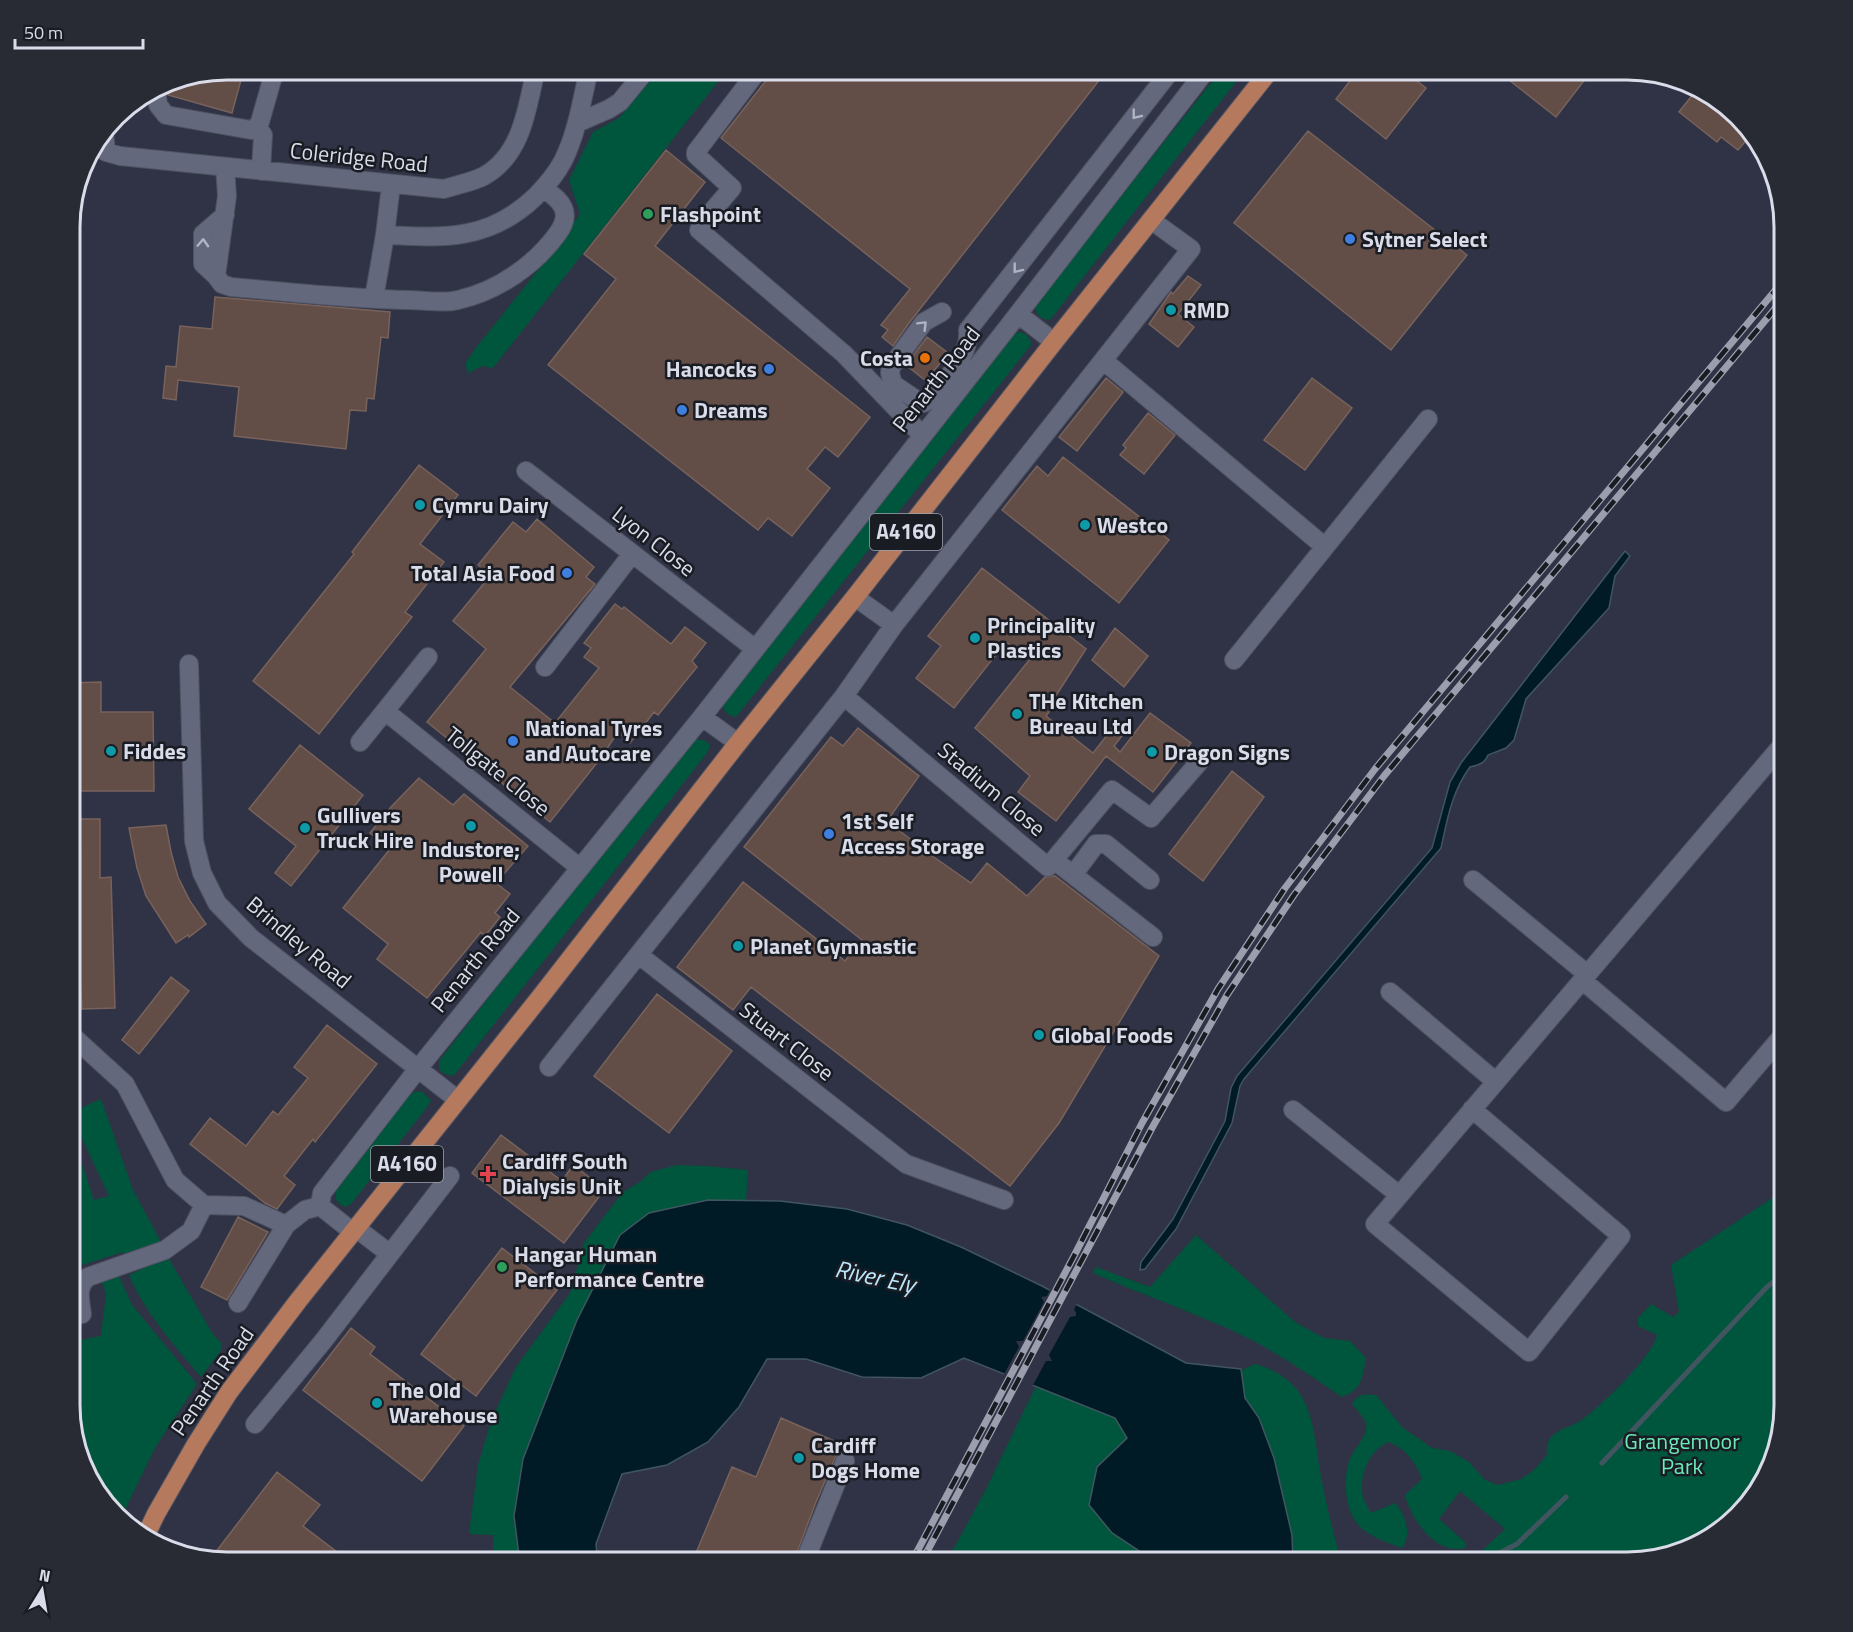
<svg xmlns="http://www.w3.org/2000/svg" width="1853" height="1632" viewBox="0 0 1853 1632" font-family="'Titillium Web',sans-serif">
<rect width="100%" height="100%" fill="#2f3345"/>
<path fill="#00563c" d="M660,69h68l-235,299 -11,-2 -14,7 -3,-9 10,-15 83,-104 22,-31 -11,-34 24,-48 26,-14z
M1222,69h24l-196,251c-10,-1 -14,-5 -15,-15z
M1019,332c7,1 12,5 12,13l-295,372c-10,-2 -13,-7 -14,-17l289,-364z
M697,739l9,2 4,5 -3,7 -252,321 -4,2 -8,-3 -4,-4v-8l251,-320z
M421,1091l10,9 -3,6 -77,98 -6,3c-8,-3 -12,-10 -8,-19l70,-90 7,-6z
M101,1099l32,91 29,54 -38,13 -1,-5 -41,13 -13,-4v-126l8,14 17,51 15,-4 -39,-83z
M677,1165l29,1 42,4 -2,31 -38,-1 -194,316 6,47h-28l2,-28 -25,-1 9,-69 13,-44 25,-54 54,-74 14,-50 38,-50 19,-12 10,-9z
M1784,1190v225l-12,51 -34,51 -51,34 -61,12h-162l6,-1 35,-33 -45,-38 -21,28 27,24 -1,5c-28,8 -54,-28 -60,-53l17,-16c-7,-17 -16,-31 -34,-37 -18,9 -27,29 -26,49 0,7 6,16 9,22l24,-10c11,12 17,32 7,45 -14,-5 -31,-11 -42,-21 -16,-16 -18,-51 -9,-71 5,-9 18,-23 15,-33 -2,-6 -10,-14 -14,-19 6,-11 13,-10 24,-9l27,33 29,20 18,3 19,11 16,18 13,5 23,-6 13,-9 13,-15c-1,-6 0,-13 4,-18 8,-9 23,-11 32,-18 20,-15 69,-62 74,-84l-19,-9v-8l13,-14 22,13 6,-5 -8,-47z
M1196,1235l99,87 29,16 26,3 16,17c-4,20 -3,31 -24,39 -36,-25 -73,-50 -113,-68 -45,-20 -91,-36 -136,-56l3,-6 54,20z
M168,1257l44,76 10,11 -2,8 -19,25c-27,-32 -56,-64 -72,-102z
M119,1276l13,29 65,79 -42,64 -35,72 -5,-3 -26,-37 -20,-133v-5l32,-6 5,-42 -5,-14z
M1254,1364c19,4 38,16 48,33 14,24 15,63 21,90 5,25 12,51 18,76h-53l-43,-159 -4,-33z
M1036,1386l79,32 12,20 -30,29 15,66 35,23 -2,7h-199l40,-74z"/>
<path fill="#001b26" stroke="#415560" stroke-width="1.5" d="M1625,551l5,5 -15,20 -6,32 -83,91 -12,41 -8,8 -18,7c-3,8 -9,10 -18,12 -18,24 -23,53 -29,81l-197,231 -4,7 -8,37 -56,106 -31,40 -5,1 1,-8 32,-43 52,-98 6,-33 6,-12 195,-228 18,-66 11,-19z
M708,1200l72,1 67,8 60,16 54,22 81,39 144,77 55,6 4,29 14,20 15,40 18,77 1,28h-148l2,-7 -35,-23 -23,-28 8,-38 30,-29 -12,-20 -151,-60 -43,20 -59,-1 -56,-18h-39l-28,48 -31,35 -41,23 -45,9 -26,70 2,19h-78l-6,-47 9,-57 54,-139 43,-85 29,-22z
M69,1347l19,132 -3,-4 -16,-60z"/>
<path fill="#2f3345" d="M1051,1287l27,14 -4,9 2,2v4l-6,1 -21,38 3,6h-6l-14,26 -29,-11 16,-29 -3,-6h7l21,-39 -3,-5 6,-1z"/>
<g fill="none" stroke-linecap="round" stroke-linejoin="round">
<path stroke="#415560" stroke-width="5" d="M1602,1463l164,-175 18,-15
M1479,1563l38,-19 49,-47"/>
</g>
<path fill="#624d47" stroke="#78625c" stroke-width="1.5" d="M227,69h17l-12,44 -64,-18 -1,-14z
M775,69h333l-199,254 -16,23 -11,-9 6,-7 -7,-5 29,-36 -189,-151z
M1359,69h43l24,19 -40,51 -50,-40z
M1495,69h98l-37,48z
M1698,88l40,27 13,20 -13,15 -17,-13 -4,5 -38,-30z
M1308,131l159,124 -76,95 -157,-127z
M666,150l39,32 -50,64 215,171 -32,40 -13,-10 -18,22 23,19 -38,48 -24,-18 -10,12 -210,-165 68,-86 -32,-25z
M1188,276l13,9 -23,29 16,13 -16,20 -29,-23 22,-32 2,2z
M215,297l175,15 -2,26 -7,-1 -7,62 -7,-1 -1,13 -16,-1 -4,39 -112,-13 5,-49 -61,-7 -2,20 -13,-2 3,-32 10,1 4,-41 32,3z
M927,337l21,16 -22,28 -20,-16z
M1106,378l17,14 -46,59 -18,-14z
M1312,378l40,30 -47,62 -41,-30z
M1148,413l27,22 -31,39 -24,-19 6,-7 -3,-3z
M1063,457l106,83 -50,63 -117,-93 35,-44 11,10z
M419,465l39,30 -38,49 24,18 -39,50 7,5 -93,117 -66,-53 101,-127 -2,-2z
M537,519l57,48 -8,10 9,7 -85,103 45,36 44,-55 -15,-11 7,-9 -7,-5 31,-39 7,5 2,-2 47,37 14,-17 21,16 -14,18 5,6 -39,48 -4,-3 -24,31 -12,-11 -18,27 -50,63 -123,-100 59,-73 -33,-28 37,-45 -12,-11 35,-43 13,10z
M982,568l104,81 -31,48 3,3 -12,16 47,37 22,-28 10,7 -11,14 6,6 30,-39 41,30 -38,49 -47,-36 -50,65 -38,-29 12,-16 -55,-48 55,-69 -24,-17 -52,66 -38,-30 25,-32 -13,-10z
M1115,628l33,28 -24,31 -32,-27z
M101,682v30h52l1,79h-85v-108z
M858,728l61,48 -32,45 44,34 40,28 16,-20 40,33 18,-19 10,-1 104,80 -100,167 -49,63 -259,-199 -18,23 -56,-43 66,-85 102,79 17,-21 -118,-93 87,-110 12,9z
M300,745l63,50 -72,91 -16,-13 21,-27 -47,-37z
M1232,771l32,26 -61,84 -34,-27z
M419,778l34,27 11,-11 64,52 -32,37 14,11 -15,19 5,4 -15,19 -4,-4 -54,66 -50,-39 11,-15 -45,-36 47,-59 -20,-16 21,-26z
M80,819h20v59l11,-1 4,131 -33,1 -2,-36 -11,1v-74h8l-1,-21 5,-1z
M166,825l5,27 7,25 12,24 16,23 -17,13 -1,-2 -12,8 -30,-47 -9,-28 -8,-40z
M171,977l18,14 -50,63 -17,-14z
M657,994l75,57 -63,82 -75,-57z
M327,1025l50,39 -62,78 -2,-3 -29,37 11,9 -18,24 -12,-6 -75,-59 20,-26 36,28 27,-35 5,4 30,-37 -14,-11z
M501,1135l61,46 11,-16 32,24 -41,54 -92,-70z
M238,1217l30,15 -41,68 -26,-13z
M502,1248l55,42 -81,106 -55,-42z
M351,1328l24,19 -5,7 94,72 -42,55 -119,-91z
M781,1418l60,26 -25,58 -23,61h-92l-8,-3 39,-93 24,10z
M277,1472l43,33 -17,21 34,26 -8,11h-102l-12,-10z"/>
<g fill="none" stroke-linecap="round" stroke-linejoin="round">
<defs>
<path id="minor" d="M759,69l-63,83v3l36,33 -29,34 -4,8 145,124 78,81
M156,87l2,18 8,10 85,15 6,-3 3,-5 15,-53
M577,123l32,-14 11,-7 27,-33
M257,127l6,8 -2,36
M104,133l2,19 14,4 324,33c12,-4 29,-7 40,-13 39,-22 43,-69 52,-107
M225,167l2,29 -11,80 6,8 9,3c59,5 118,12 177,13 16,0 35,4 50,0 40,-9 77,-35 100,-67 15,-21 3,-33 -14,-44
M391,185l-6,50c59,3 104,6 150,-38 10,-10 21,-23 28,-36 14,-28 19,-61 26,-92
M216,276l-13,-12v-30l22,-19
M374,298l11,-63
M942,312l-18,10 -33,45 -1,6 3,11 25,17 5,2 7,-3c14,-20 41,-44 38,-70l204,-261
M1018,314l36,28
M1104,361l221,186
M526,471l228,177
M855,597l39,28
M1234,660l194,-241
M189,664l5,177 8,32 15,30 34,35 207,162
M545,667l87,-113
M844,696l204,171 64,-77 39,28 49,-57
M385,711l43,-54
M702,717l36,26
M360,742l25,-31 195,157
M1054,860l99,77
M1073,875l23,-31h10l44,36
M1473,880l114,94
M639,955l267,209 98,36
M1582,980l144,122 58,-68
M1390,992l105,89
M69,1033l56,51 50,96 29,25 40,1 42,19
M549,1067l295,-371 50,-71 297,-376 -40,-29
M1472,1109l149,127 -92,116 -154,-128 409,-481
M1293,1110l106,85
M320,1206l2,-13 95,-123 285,-353 306,-390 199,-258
M320,1206l33,26
M390,1254l60,-78
M238,1303l48,-78 19,-15 15,-4
M69,1316l13,-2c-2,-15 -6,-27 6,-37l77,-27 26,-19 13,-26
M255,1424l69,-84 66,-86 -34,-26
M804,1563l41,-102"/>
<path id="major" d="M145,1537l11,-23 40,-70 33,-52 69,-91 243,-305 197,-253 117,-146 199,-255 217,-273"/>
</defs>
<use href="#minor" stroke="#4e5160" stroke-width="20"/>
<use href="#major" stroke="#4e5160" stroke-width="20"/>
<use href="#minor" stroke="#63687c" stroke-width="18"/>
<use href="#major" stroke="#b57a5d" stroke-width="18"/>
<defs>
<path id="rail" d="M911,1563l163,-307 68,-133 76,-134 67,-101 90,-119 409,-489
M921,1563l231,-435 75,-133 67,-100 90,-119 400,-478"/>
</defs>
<use href="#rail" stroke="#9b9ead" stroke-width="7"/>
<use href="#rail" stroke="#191c23" stroke-width="4.5" stroke-dasharray="14" stroke-linecap="butt"/>
</g>
<defs><path id="oneway-chevron" d="M-2-3.5L2.5 0L-2 3.5" fill="none" stroke-width="1.6" stroke-linecap="round" stroke-linejoin="round" transform="scale(1.5)"/></defs>
<g stroke="#b0b4c3">
<use href="#oneway-chevron" transform="translate(1136 115) rotate(128)"/>
<use href="#oneway-chevron" transform="translate(203 243) rotate(-87)"/>
<use href="#oneway-chevron" transform="translate(1017 269) rotate(128)"/>
<use href="#oneway-chevron" transform="translate(923 325) rotate(-45)"/>
</g>
<g fill="#2e9e5b" stroke="#191c23" stroke-width="2">
<circle cx="648" cy="214" r="6"/>
<circle cx="502" cy="1267" r="6"/>
</g>
<g fill="#3f7fe0" stroke="#191c23" stroke-width="2">
<circle cx="1350" cy="239" r="6"/>
<circle cx="769" cy="369" r="6"/>
<circle cx="682" cy="410" r="6"/>
<circle cx="567" cy="573" r="6"/>
<circle cx="513" cy="741" r="6"/>
<circle cx="829" cy="834" r="6"/>
</g>
<g fill="#0f9aa8" stroke="#191c23" stroke-width="2">
<circle cx="1171" cy="310" r="6"/>
<circle cx="420" cy="505" r="6"/>
<circle cx="1085" cy="525" r="6"/>
<circle cx="975" cy="638" r="6"/>
<circle cx="1017" cy="714" r="6"/>
<circle cx="111" cy="751" r="6"/>
<circle cx="1152" cy="752" r="6"/>
<circle cx="471" cy="826" r="6"/>
<circle cx="305" cy="828" r="6"/>
<circle cx="738" cy="946" r="6"/>
<circle cx="1039" cy="1035" r="6"/>
<circle cx="377" cy="1403" r="6"/>
<circle cx="799" cy="1458" r="6"/>
</g>
<circle fill="#e8710a" stroke="#191c23" stroke-width="2" cx="925" cy="358" r="6"/>
<path fill="#e0444e" stroke="#191c23" stroke-width="2" d="M485 1165h6v6h6v6h-6v6h-6v-6h-6v-6h6z"/>
<g text-anchor="middle" stroke-width="5" stroke-linejoin="round" paint-order="stroke">
<g fill="#191c23" stroke="#a0a3ae" stroke-width="1.5">
<rect x="870" y="514" width="72" height="36" rx="4.5"/>
<rect x="371" y="1146" width="72" height="36" rx="4.5"/>
</g>
<g font-size="21" font-weight="bold" fill="#dadde9">
<text x="906" y="539">A4160</text>
<text x="407" y="1171">A4160</text>
</g>
<g font-size="22" fill="#dadde9" stroke="#191c23">
<text transform="translate(359 157) rotate(6)" y="8">Coleridge Road</text>
<text transform="translate(936 379) rotate(-52)" y="8">Penarth Road</text>
<text transform="translate(654 541) rotate(38)" y="8">Lyon Close</text>
<text transform="translate(498 771) rotate(39)" y="8">Tollgate Close</text>
<text transform="translate(992 789) rotate(40)" y="8">Stadium Close</text>
<text transform="translate(299 942) rotate(40)" y="8">Brindley Road</text>
<text transform="translate(475 960) rotate(-51)" y="8">Penarth Road</text>
<text transform="translate(787 1041) rotate(38)" y="8">Stuart Close</text>
<text transform="translate(212 1381) rotate(-55)" y="8">Penarth Road</text>
</g>
<g font-size="22" font-weight="bold" fill="#dadde9" stroke="#191c23" text-anchor="start">
<text x="660" y="222">Flashpoint</text>
<text x="1362" y="247">Sytner Select</text>
<text x="1183" y="318">RMD</text>
<text x="913" y="366" text-anchor="end">Costa</text>
<text x="757" y="377" text-anchor="end">Hancocks</text>
<text x="694" y="418">Dreams</text>
<text x="432" y="513">Cymru Dairy</text>
<text x="1097" y="533">Westco</text>
<text x="555" y="581" text-anchor="end">Total Asia Food</text>
<text x="987" y="633">Principality<tspan x="987" dy="25">Plastics</tspan></text>
<text x="1029" y="709">THe Kitchen<tspan x="1029" dy="25">Bureau Ltd</tspan></text>
<text x="525" y="736">National Tyres<tspan x="525" dy="25">and Autocare</tspan></text>
<text x="123" y="759">Fiddes</text>
<text x="1164" y="760">Dragon Signs</text>
<text x="317" y="823">Gullivers<tspan x="317" dy="25">Truck Hire</tspan></text>
<text x="841" y="829">1st Self<tspan x="841" dy="25">Access Storage</tspan></text>
<text x="471" y="857" text-anchor="middle">Industore;<tspan x="471" dy="25">Powell</tspan></text>
<text x="750" y="954">Planet Gymnastic</text>
<text x="1051" y="1043">Global Foods</text>
<text x="502" y="1169">Cardiff South<tspan x="502" dy="25">Dialysis Unit</tspan></text>
<text x="514" y="1262">Hangar Human<tspan x="514" dy="25">Performance Centre</tspan></text>
<text x="389" y="1398">The Old<tspan x="389" dy="25">Warehouse</tspan></text>
<text x="811" y="1453">Cardiff<tspan x="811" dy="25">Dogs Home</tspan></text>
</g>
<g font-size="22" fill="#6bebb8" stroke="#191c23">
<text x="1682" y="1449">Grangemoor<tspan x="1682" dy="25">Park</tspan></text>
</g>
<g font-size="24" font-style="italic" fill="#bbe8fc" stroke="#191c23">
<text transform="translate(875 1277) rotate(12)" y="8">River Ely</text>
</g>
</g>
<path d="M0 0H1853V1632H0ZM227 80H1627A147 147 0 0 1 1774 227V1405A147 147 0 0 1 1627 1552H227A147 147 0 0 1 80 1405V227A147 147 0 0 1 227 80Z" fill="#282b33" fill-rule="evenodd"/>
<path fill="none" stroke="#dadde9" stroke-width="3" d="M227 80H1627A147 147 0 0 1 1774 227V1405A147 147 0 0 1 1627 1552H227A147 147 0 0 1 80 1405V227A147 147 0 0 1 227 80Z"/>
<g transform="translate(42 1590) rotate(11)" stroke="#191c23" stroke-width="4.5" paint-order="stroke">
<path d="M0-4.5L10 22L0 15L-10 22Z" fill="#dadde9"/>
<text y="-9" font-size="16" font-weight="bold" text-anchor="middle" fill="#dadde9">N</text>
</g>
<path d="M15 39v9h128v-9" fill="none" stroke="#dadde9" stroke-width="3"/>
<text x="24" y="39" font-size="18" fill="#dadde9" stroke="#191c23" stroke-width="4.5" paint-order="stroke">50 m</text>
</svg>
